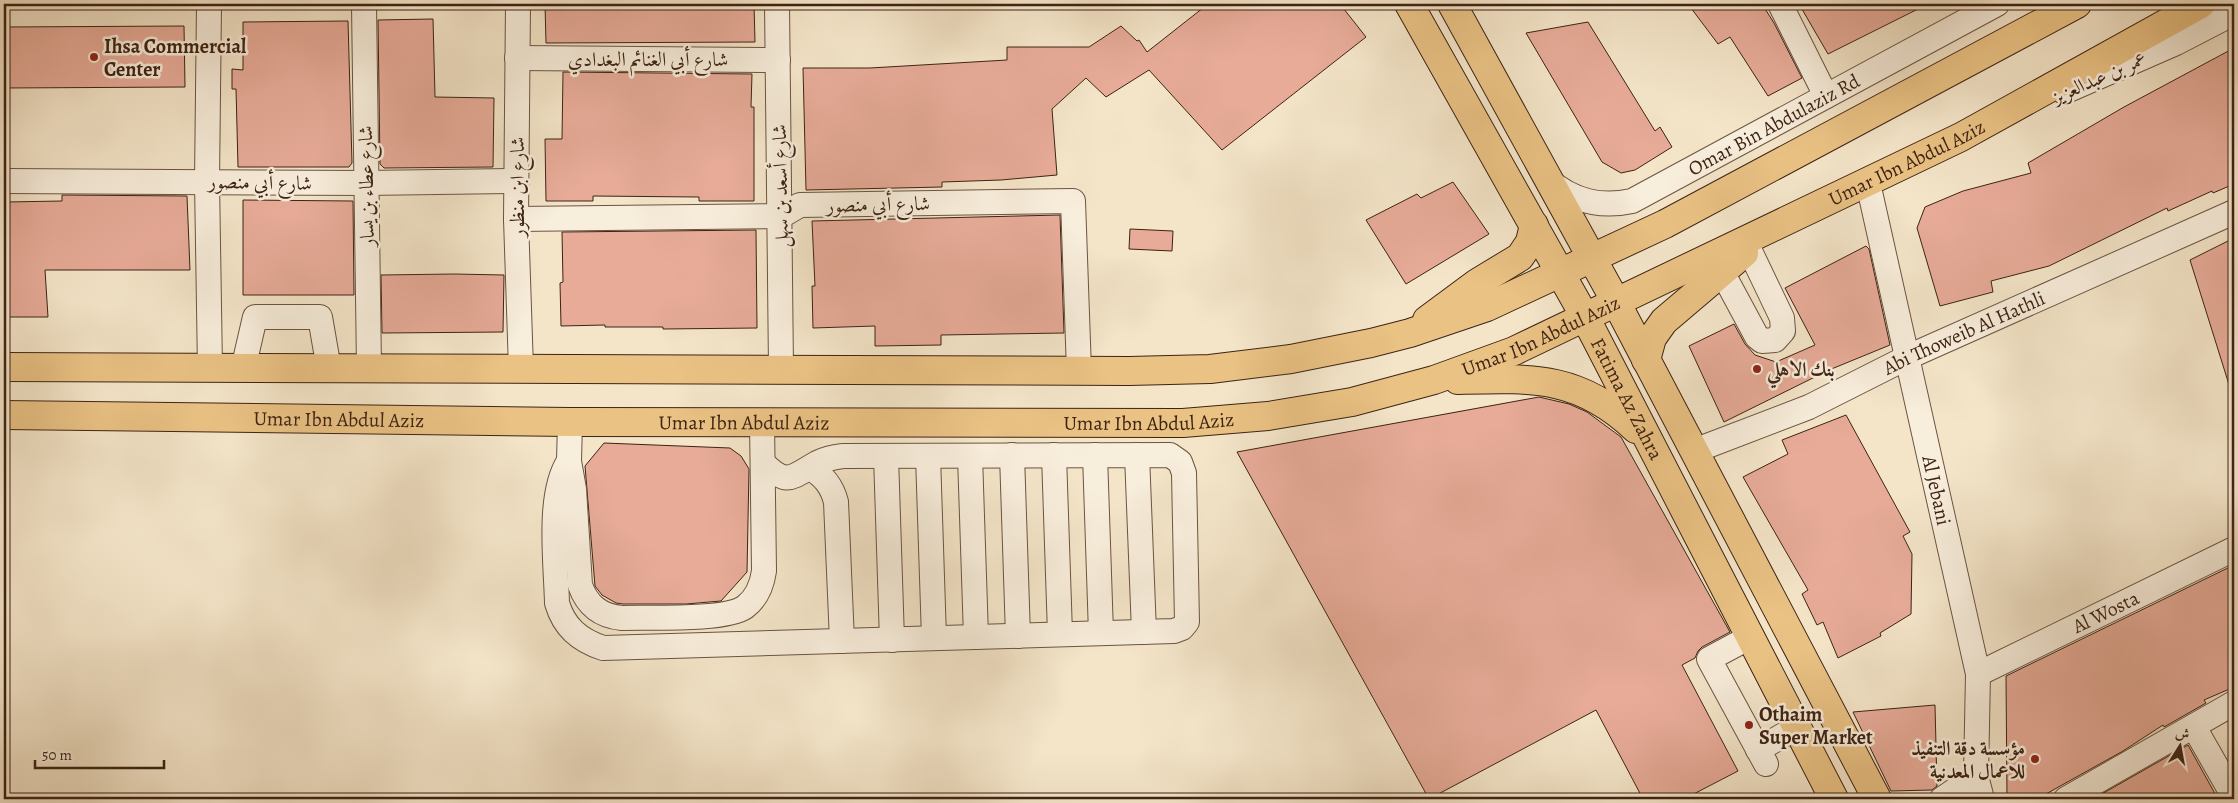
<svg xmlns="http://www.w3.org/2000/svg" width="2238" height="803" viewBox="0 0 2238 803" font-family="Alegreya,Amiri,serif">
<rect width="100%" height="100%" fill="#f4e5c9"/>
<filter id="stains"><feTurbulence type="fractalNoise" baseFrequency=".004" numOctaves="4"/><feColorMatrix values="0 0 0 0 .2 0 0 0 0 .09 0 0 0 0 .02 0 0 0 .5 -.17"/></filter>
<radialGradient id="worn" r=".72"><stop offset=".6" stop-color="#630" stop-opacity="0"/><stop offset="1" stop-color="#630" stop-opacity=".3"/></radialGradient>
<path fill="#e7ab98" stroke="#3d2314" d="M545,4h209l1,38 -209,1z
M1208,4h132l26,33 -144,113 -73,-80 -43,27 -20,-19 -34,31 5,66 -56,5 -59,2v5l-136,3 -3,-122h67l137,-8v-13h82l32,-21 16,15 2,-1 8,12z
M1688,4h74l12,19 28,55 -34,18 -38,-59 -12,7z
M1799,4h129l-100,50z
M433,19l2,78 59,1 -1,69 -109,1 -4,-4 -2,-144z
M348,21l4,142 -3,4h-111l-2,-78h-4v-20l11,1v-48z
M1588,22l67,109 5,-4 12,20 -37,23 -14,3 -19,-11 -76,-129z
M184,26l1,61 -181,1v-61z
M2234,48v136l-21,9 -1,-2 -44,20 -1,-3 -118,58 -58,15 2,11 -53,14 -23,-78 8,-21 38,-16 68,-18 -3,-10 96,-56z
M563,72l189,2 -1,33h3v94h-55v-4l-106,-1v5h-47l-1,-62h17z
M1453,182l36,52 -83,50 -40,-64 51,-26 4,4z
M62,195l125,1 3,74h-145l3,47h-44v-36l3,1 -2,-80 57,-1z
M243,200l110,1 1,94h-111z
M1060,215l4,118 -123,2v10l-66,1v-20l-62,2 -1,-42h3l-3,-65z
M1130,229l43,2 -1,20 -43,-2z
M756,230l1,98 -94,1v-2h-58v-2l-44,1 -1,-43 3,-1 -1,-50z
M2234,238v153h-3l-41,-131z
M1866,246l3,3 21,96 -61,25 -105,52 -35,-76 45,-22 11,20 10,11 21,7 39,-17 -30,-57z
M454,274l50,1 -1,57 -121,1 -1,-58z
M1539,397l30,7 18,8 34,25 109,195 -28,15 -4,4 -3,7 -13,7 56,106 -54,28h-41l-47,-89 -167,89 -192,-347z
M1846,415l64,117 -7,4 9,18 -1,60 -31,19 1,3 -43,22 -15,-36 -6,3 -15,-31 6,-4 -65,-113 45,-23 -6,-14z
M604,443l126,5 11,8 8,13 -2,103 -26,29 -35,3h-63l-7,-1 -14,-8 -7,-9 -10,-120z
M2234,565v122l-30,13 2,3 -42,24 -1,-2 -40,26 -86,48h-30l-1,-123z
M1935,705l2,81 -5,4 -41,1 -38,-79z
M2188,745l30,54h-125z"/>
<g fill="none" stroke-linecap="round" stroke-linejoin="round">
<defs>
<g id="minor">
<path d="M209,4l-2,177 3,188"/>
<path d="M364,4l5,365"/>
<path d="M518,4l-2,215 5,150"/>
<path d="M777,4l4,365"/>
<path d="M1780,4l46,92"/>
<path d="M517,58l261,2"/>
<path d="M2064,92l112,-49 58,-30"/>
<path id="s1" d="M1548,180c25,21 52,28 84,21l365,-197"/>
<path d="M4,181l361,2 151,-2"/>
<path id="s2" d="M1868,183l110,491 -2,102 6,23"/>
<path d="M516,219l265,-3 19,-11 273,-4 6,170"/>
<path d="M1722,272l35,65 5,4 13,-1 8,-9 -1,-13 -33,-69"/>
<path d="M243,369l12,-52h65l9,52"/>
<path d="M570,422l-1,39 5,28 6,96c7,20 20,31 42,33 27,-1 103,3 123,-11 12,-9 17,-22 19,-36l-2,-149"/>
<path id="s3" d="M1694,451l115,-44 99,-50 326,-145"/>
<path d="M1012,455l6,181"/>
<path d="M1054,455l6,179"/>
<path d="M1095,455l6,178"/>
<path d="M1137,455l7,177"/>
<path d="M886,456l6,184"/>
<path d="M928,456l6,182"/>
<path d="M970,456l6,181"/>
<path d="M569,461c-22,33 -13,101 -12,142 7,24 22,37 46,45l571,-17 8,-3 5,-6 -3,-149 -4,-11 -10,-7 -327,1c-9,1 -18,3 -26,7 -25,14 -30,24 -54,0"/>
<path d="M810,468c14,8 22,18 26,34l6,139"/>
<path d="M1750,637l-41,22 57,105"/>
<path id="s4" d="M1978,674l256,-125"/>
<path d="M2194,727l40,70"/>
<path d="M1758,750l39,-23"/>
<path d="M1942,799l34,-23"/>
<path d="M2066,799l168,-96"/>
</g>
<g id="major">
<path id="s5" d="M1409,4l176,313 249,482"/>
<path d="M1452,4l164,298 261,497"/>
<path d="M1427,320l50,-37 43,-26 10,-15 4,-17"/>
<path d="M1646,360l6,-22 12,-17 80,-68"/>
<path d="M4,367l1125,4 81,-2 81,-10 80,-16 39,-10 77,-26 178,-83 412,-220"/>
<path d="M1458,380c74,-2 121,-5 178,49"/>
<path id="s6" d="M4,415l566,7 613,1 85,-7 84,-14 82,-22 80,-29 447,-214 240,-133"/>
</g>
</defs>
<use href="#minor" stroke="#6b5441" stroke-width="26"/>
<use href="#major" stroke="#3d2314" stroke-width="30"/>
<use href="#minor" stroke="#f8eedc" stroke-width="24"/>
<use href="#major" stroke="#eac284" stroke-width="28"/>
</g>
<g fill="#8f2418" stroke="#f8eedc" stroke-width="2">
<circle cx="94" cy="57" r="5"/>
<circle cx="1757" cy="369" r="5"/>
<circle cx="1749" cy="725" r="5"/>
<circle cx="2035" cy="759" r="5"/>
</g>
<g text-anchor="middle" stroke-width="5" stroke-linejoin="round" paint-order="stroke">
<g font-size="20" font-weight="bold" fill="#3d2314" stroke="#f8eedc" text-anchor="start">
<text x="104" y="53">Ihsa Commercial<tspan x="104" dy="23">Center</tspan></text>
<text x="1767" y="376">بنك الاهلي</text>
<text x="1759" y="721">Othaim<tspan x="1759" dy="23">Super Market</tspan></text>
<text x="2025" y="755" text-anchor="end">مؤسسة دقة التنفيذ<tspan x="2025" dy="23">للاعمال المعدنية</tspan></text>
</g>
<g font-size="20" fill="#3d2314" stroke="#f8eedc">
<text x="648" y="66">شارع أبي الغنائم البغدادي</text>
<text transform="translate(2099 77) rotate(-24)" y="7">عمر بن عبدالعزيز</text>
<text dy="7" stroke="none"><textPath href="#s1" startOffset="251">Omar Bin Abdulaziz Rd</textPath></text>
<text dy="7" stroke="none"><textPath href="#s6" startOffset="1955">Umar Ibn Abdul Aziz</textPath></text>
<text transform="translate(260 182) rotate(1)" y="7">شارع أبي منصور</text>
<text transform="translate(366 186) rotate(-91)" y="7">شارع عطاء بن يسار</text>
<text transform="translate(780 186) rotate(-91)" y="7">شارع أسعد بن سهل</text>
<text transform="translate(517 187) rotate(-90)" y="7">شارع ابن منظور</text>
<text transform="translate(878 204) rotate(-1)" y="7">شارع أبي منصور</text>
<text dy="7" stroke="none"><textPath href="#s3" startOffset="295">Abi Thoweib Al Hathli</textPath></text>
<text dy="7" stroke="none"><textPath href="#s6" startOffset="1550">Umar Ibn Abdul Aziz</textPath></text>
<text dy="7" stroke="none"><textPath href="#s5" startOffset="451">Fatima Az Zahra</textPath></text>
<text dy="7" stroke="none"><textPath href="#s6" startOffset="335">Umar Ibn Abdul Aziz</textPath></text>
<text dy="7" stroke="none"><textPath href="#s6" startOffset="1145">Umar Ibn Abdul Aziz</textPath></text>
<text dy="7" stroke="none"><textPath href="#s6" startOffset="740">Umar Ibn Abdul Aziz</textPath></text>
<text dy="7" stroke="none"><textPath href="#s2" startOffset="315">Al Jebani</textPath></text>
<text dy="7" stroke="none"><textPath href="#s4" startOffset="142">Al Wosta</textPath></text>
</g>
</g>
<rect width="2238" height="803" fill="none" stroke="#f4e5c9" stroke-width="20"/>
<rect x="5" y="5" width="2228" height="793" fill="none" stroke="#3d2314" stroke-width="2.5"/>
<rect x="10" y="10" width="2218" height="783" fill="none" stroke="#3d2314"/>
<g transform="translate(2180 746) rotate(11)" stroke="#f8eedc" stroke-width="4" paint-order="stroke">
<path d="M0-4L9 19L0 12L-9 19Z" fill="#3d2314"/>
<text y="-8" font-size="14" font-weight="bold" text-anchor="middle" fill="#3d2314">ش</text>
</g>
<path d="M35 760v8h129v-8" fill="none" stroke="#3d2314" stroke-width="2.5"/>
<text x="42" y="760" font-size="15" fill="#3d2314" stroke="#f8eedc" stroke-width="4" paint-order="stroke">50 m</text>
<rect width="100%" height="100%" filter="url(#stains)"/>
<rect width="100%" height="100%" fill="url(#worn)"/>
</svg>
